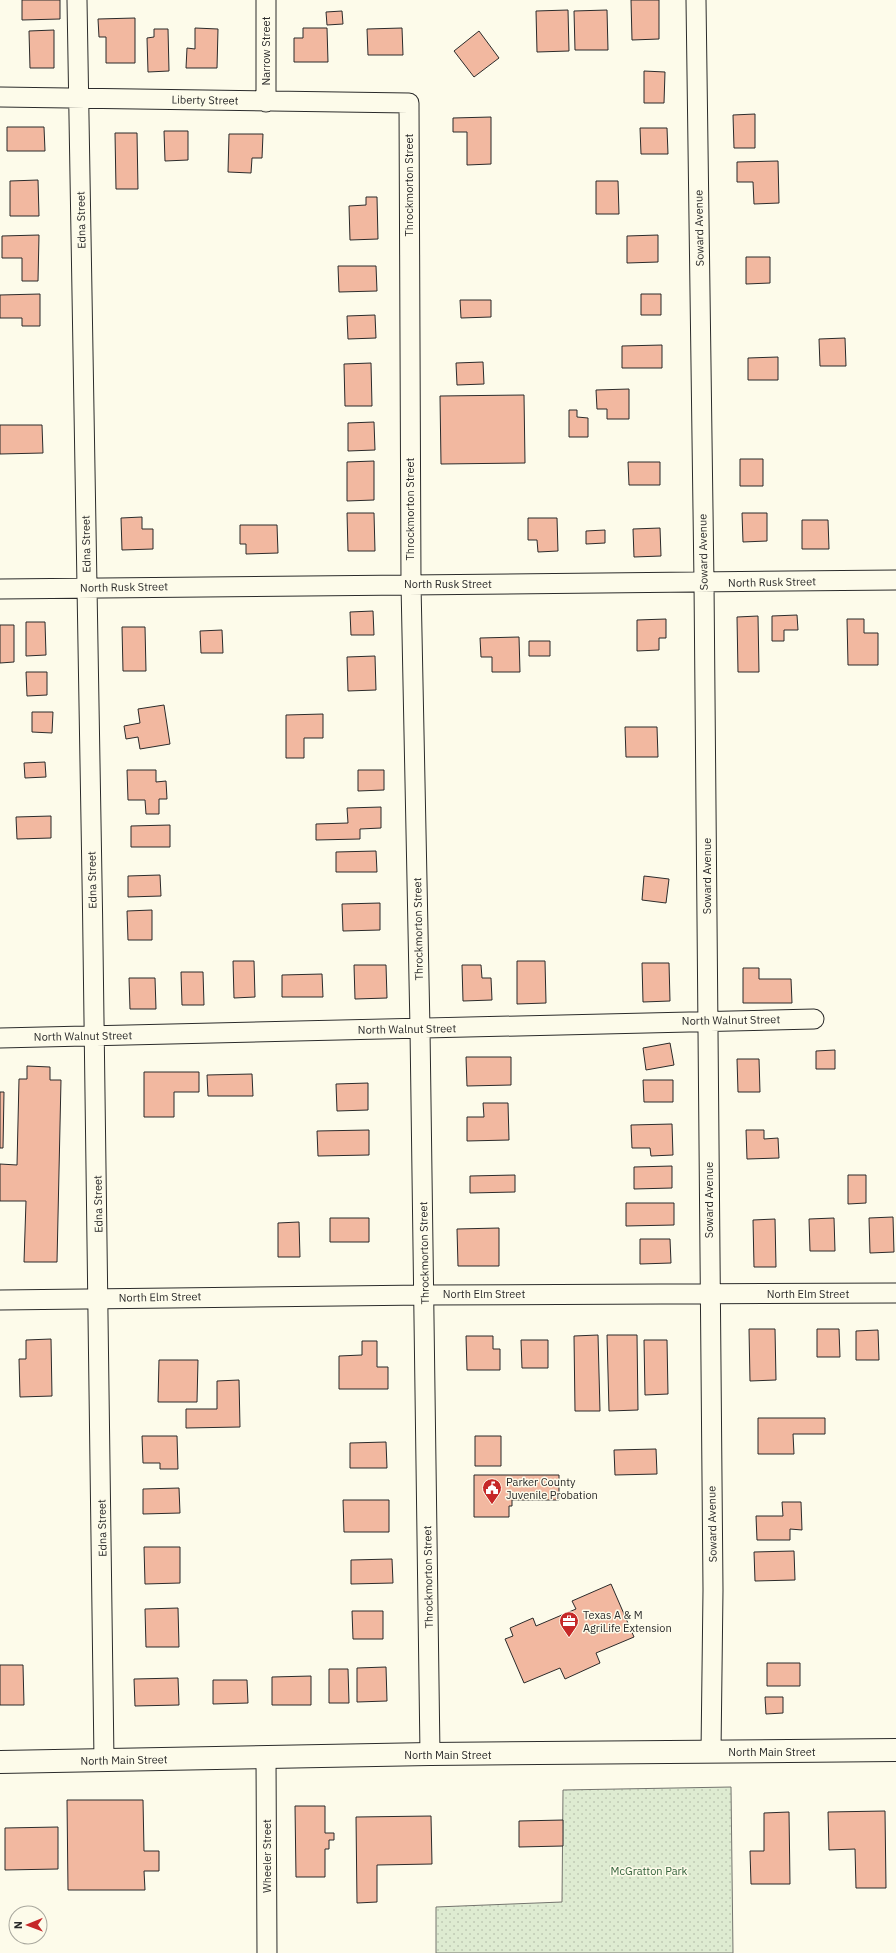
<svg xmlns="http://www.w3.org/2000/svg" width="896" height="1953" viewBox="0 0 896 1953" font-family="'IBM Plex Sans',sans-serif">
<defs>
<pattern id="park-dots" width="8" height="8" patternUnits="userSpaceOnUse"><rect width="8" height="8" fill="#deebd1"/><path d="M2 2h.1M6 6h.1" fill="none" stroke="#bfcab4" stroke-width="1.8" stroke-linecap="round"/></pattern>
</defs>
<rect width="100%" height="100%" fill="#fdfbea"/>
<path fill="url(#park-dots)" stroke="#74746e" d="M731,1787l2,166h-297v-46l126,-5 1,-112z"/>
<path fill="#f2b8a0" stroke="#2b2b2b" d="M22,0h38v19l-38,1z
M631,0h28v39l-27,1z
M568,10l1,41 -32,1 -1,-41z
M607,10l1,40h-33l-1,-39z
M342,11l1,13 -16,1 -1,-13z
M135,18v45h-29v-26h-7l-1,-18z
M195,28l23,1 -1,39h-31l1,-20 8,1z
M303,28h24l1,34h-34v-24h9z
M402,28l1,27h-35l-1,-26z
M154,29h14l1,42 -21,1 -1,-34 7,-1z
M54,30v38h-24l-1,-37z
M479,31l20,27 -25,19 -20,-26z
M644,71l21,1 -1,31h-20z
M755,114v34h-21l-1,-33z
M491,117v47l-24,1v-33h-14v-14z
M7,127h37l1,24h-38z
M640,128h27l1,26h-27z
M164,131h24v29l-23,1z
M115,133h22l1,56h-22z
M229,134h34l-1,24h-10l-1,15 -23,-1z
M778,161l1,42 -25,1 -1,-22h-16v-20z
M38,180l1,36h-29v-35z
M596,181h22l1,33h-23z
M366,197h11l1,42 -28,1 -1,-34 17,-1z
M39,235l-1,46h-16v-23h-20v-22z
M658,235v27l-31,1v-27z
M746,257h24v26l-24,1z
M338,266h38l1,25 -38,1z
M40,294v32h-18v-8h-22v-23z
M641,294h20v21h-20z
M460,300h31v17l-30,1z
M375,315l1,23 -28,1 -1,-23z
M845,338l1,28h-26l-1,-27z
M662,345v23h-40v-22z
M778,357v23h-30v-22z
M483,362l1,22 -27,1 -1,-22z
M371,363l1,43h-27l-1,-42z
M629,389v30h-22v-10h-10l-1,-19z
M524,395l1,68 -84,1 -1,-68z
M569,410h8v7l11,1v19h-19z
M374,422l1,28 -27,1v-28z
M0,425h42l1,28 -43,1z
M740,459h23v27h-23z
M374,461v39l-27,1v-39z
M628,462h32v23h-31z
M347,513h27l1,38h-27z
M742,513h25v28l-24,1z
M142,517v12h11v20l-31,1 -1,-32z
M528,518h29l1,33 -20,1 -1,-12h-9z
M802,520h26l1,29h-27z
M240,525h37l1,28 -32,1v-10h-6z
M660,528l1,28 -27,1 -1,-28z
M605,530v13l-19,1v-13z
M373,611l1,24h-23l-1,-23z
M797,615l1,15h-14v11h-12v-25z
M758,616l1,56h-21l-1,-55z
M666,619v19h-7v12l-22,1v-31z
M847,619h17v14h14v32h-30z
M26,622h19l1,33 -20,1z
M0,625h14v37l-14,1z
M122,627h23l1,44h-23z
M222,630l1,23h-22l-1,-22z
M519,637l1,35h-28v-15h-11l-1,-19z
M529,641h21v15h-21z
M375,656l1,34 -28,1 -1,-34z
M26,672h21v23l-20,1z
M164,705l6,39 -30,5 -2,-12 -12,2 -2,-13 16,-3 -2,-14z
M32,712h21l-1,21 -20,-1z
M323,714v24h-19v20h-18v-43z
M625,727h32l1,30h-32z
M45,762l1,15 -21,1 -1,-15z
M127,770h29v12l10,-1 1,18h-8v15h-13l-1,-14h-17z
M358,770h26v20l-26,1z
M381,807v21l-21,1v10l-44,1v-16l32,-1 -1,-15z
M51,816v22l-34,1 -1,-22z
M170,825v22h-39v-21z
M376,851l1,21h-41v-20z
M160,875l1,21 -33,1v-21z
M644,876l25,3 -3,24 -24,-3z
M380,903v27l-37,1 -1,-27z
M152,910v30h-24l-1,-29z
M233,961h21l1,36 -21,1z
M517,961h28l1,42 -29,1z
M642,963h27l1,38 -27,1z
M354,965h32l1,33 -32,1z
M462,965h19l1,13h9l1,22 -29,1z
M743,968h16v11h32l1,24h-49z
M181,972h22l1,33h-22z
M322,974l1,23h-41v-22z
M129,978h26l1,31h-26z
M670,1043l4,22 -28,5 -3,-22z
M835,1050v19h-19v-18z
M466,1057h45v28l-44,1z
M737,1059h22l1,33h-22z
M27,1066l23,1v13h11l-4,182h-33l2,-61h-26v-37l17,1 2,-86h8z
M144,1072h55v20h-25v25h-30z
M252,1074l1,22h-45l-1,-21z
M643,1080h30v22h-29z
M368,1083v27l-31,1 -1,-27z
M0,1092h4l-1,56h-3z
M483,1103h25l1,37 -42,1v-24h17z
M672,1124l1,31 -22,1 -1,-8h-18l-1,-23z
M369,1130v25l-51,1 -1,-25z
M746,1130h18v9l14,-1 1,20 -32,1z
M672,1166v22l-38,1v-22z
M515,1175v17l-45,1v-17z
M848,1175h18v28l-18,1z
M626,1203h48v22l-48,1z
M893,1217l1,35 -24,1 -1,-35z
M330,1218h39v24h-39z
M834,1218l1,33h-25l-1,-32z
M775,1219l1,48h-22l-1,-47z
M299,1222l1,35h-22v-34z
M499,1228v38h-41l-1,-37z
M640,1239h30l1,24 -31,1z
M749,1329h26l1,51 -26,1z
M817,1329h22l1,28h-23z
M878,1330l1,30h-23v-29z
M598,1335l2,76h-25l-1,-75z
M607,1335h30l1,75 -29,1z
M466,1336h27v13h7v21h-33z
M51,1339l1,57 -32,1 -1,-38h7v-19z
M521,1340h27v28h-26z
M644,1340h23l1,54 -23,1z
M362,1341h15v26h11v22h-49v-33l23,-1z
M159,1360h39l-1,42h-39z
M239,1380l1,47 -54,1v-19h31v-28z
M758,1418h67v16h-32l1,20h-36z
M142,1436h35l1,33h-18v-6h-17z
M475,1436h26v30h-26z
M386,1442l1,26h-37v-25z
M656,1449l1,25 -42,1 -1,-25z
M474,1475h85v25h-47v6h-3v11h-35z
M179,1488l1,25 -37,1v-25z
M343,1500h46v32h-45z
M782,1502h19l1,28 -12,-1v11h-33l-1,-24h27z
M144,1547h36v36l-35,1z
M794,1551l1,29 -40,1 -1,-29z
M392,1559l1,24 -42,1v-24z
M611,1584l23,53 -38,16 4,10 -35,16 -5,-11 -36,15 -19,-44 8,-3 -3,-8 23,-10 3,8 40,-17 -4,-8z
M178,1608l1,39h-33l-1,-38z
M352,1611h31v28h-30z
M767,1663h33v23h-33z
M0,1665h23l1,40h-24z
M386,1667l1,34 -30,1v-34z
M329,1669h19l1,34h-20z
M311,1676v29h-39v-28z
M178,1678l1,27 -44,1 -1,-27z
M213,1680h34l1,23 -35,1z
M765,1697h18v16l-17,1z
M67,1800h76l1,51h15v20h-15l1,19h-77z
M295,1806h30v27h9v7h-5v9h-4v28h-29z
M885,1811l1,77h-30l-1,-39 -26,1 -1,-38z
M789,1812l1,72h-39l-1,-33h14v-38z
M431,1816l1,48 -55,1v37l-20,1 -1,-86z
M563,1820v26l-44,1v-26z
M58,1827v42l-53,1v-42z"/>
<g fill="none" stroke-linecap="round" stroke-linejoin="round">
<defs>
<path id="minor" d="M77,0c9,587 22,1173 27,1760
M266,0v102
M696,0l8,583 9,1007 -2,162
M0,97l409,6 2,481 9,445 10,725
M0,589l896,-9
M0,1038l814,-19
M0,1300l425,-5 471,-2
M266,1759l1,194"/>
<path id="major" d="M0,1762l430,-8 466,-4"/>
</defs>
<use href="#minor" stroke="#2b2b2b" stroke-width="21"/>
<use href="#major" stroke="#2b2b2b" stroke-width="24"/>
<use href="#minor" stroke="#fdfbea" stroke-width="19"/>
<use href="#major" stroke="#fdfbea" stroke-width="22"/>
</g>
<defs>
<symbol id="civic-pin" viewBox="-11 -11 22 30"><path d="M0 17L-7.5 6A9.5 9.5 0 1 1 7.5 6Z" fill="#c62828" stroke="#fdfbea"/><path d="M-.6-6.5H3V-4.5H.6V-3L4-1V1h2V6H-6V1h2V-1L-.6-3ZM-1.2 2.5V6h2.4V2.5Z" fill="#fff"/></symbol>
<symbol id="office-pin" viewBox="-11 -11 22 30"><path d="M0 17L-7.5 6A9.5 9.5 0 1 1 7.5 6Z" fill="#c62828" stroke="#fdfbea"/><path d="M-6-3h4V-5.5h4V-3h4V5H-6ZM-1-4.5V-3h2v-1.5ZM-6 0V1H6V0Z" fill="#fff"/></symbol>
</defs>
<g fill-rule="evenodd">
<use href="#civic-pin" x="481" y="1477" width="22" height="30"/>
<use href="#office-pin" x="558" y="1610" width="22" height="30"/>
</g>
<g text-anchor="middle" stroke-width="3" stroke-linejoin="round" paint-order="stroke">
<g font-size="11" fill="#2b2b2b" stroke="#fdfbea">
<text transform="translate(266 51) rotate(-90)" y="4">Narrow Street</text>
<text transform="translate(205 100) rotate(1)" y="4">Liberty Street</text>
<text transform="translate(409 185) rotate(-90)" y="4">Throckmorton Street</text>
<text transform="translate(81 220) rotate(-91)" y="4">Edna Street</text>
<text transform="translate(699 228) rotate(-91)" y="4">Soward Avenue</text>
<text transform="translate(410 509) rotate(-90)" y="4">Throckmorton Street</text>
<text transform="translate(86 544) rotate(-91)" y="4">Edna Street</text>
<text transform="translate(703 552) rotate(-91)" y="4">Soward Avenue</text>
<text transform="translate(772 582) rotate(-1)" y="4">North Rusk Street</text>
<text x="448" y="588">North Rusk Street</text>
<text transform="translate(124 587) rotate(-1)" y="4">North Rusk Street</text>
<text transform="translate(707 876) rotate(-90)" y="4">Soward Avenue</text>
<text transform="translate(92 880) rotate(-91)" y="4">Edna Street</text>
<text transform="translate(418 929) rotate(-91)" y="4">Throckmorton Street</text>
<text transform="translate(731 1020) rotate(-1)" y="4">North Walnut Street</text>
<text transform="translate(407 1029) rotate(-1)" y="4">North Walnut Street</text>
<text transform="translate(83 1036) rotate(-1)" y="4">North Walnut Street</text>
<text transform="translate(709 1200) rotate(-90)" y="4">Soward Avenue</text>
<text transform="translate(98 1204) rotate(-91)" y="4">Edna Street</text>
<text transform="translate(424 1253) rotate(-91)" y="4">Throckmorton Street</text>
<text x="484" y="1298">North Elm Street</text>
<text x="808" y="1298">North Elm Street</text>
<text transform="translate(160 1297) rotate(-1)" y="4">North Elm Street</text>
<text transform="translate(712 1524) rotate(-91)" y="4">Soward Avenue</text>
<text transform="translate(102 1528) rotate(-91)" y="4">Edna Street</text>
<text transform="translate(428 1577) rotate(-91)" y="4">Throckmorton Street</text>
<text x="772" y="1756">North Main Street</text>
<text x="448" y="1759">North Main Street</text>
<text transform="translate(124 1760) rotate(-1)" y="4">North Main Street</text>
<text transform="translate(267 1856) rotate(-90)" y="4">Wheeler Street</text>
</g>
<g font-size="11" fill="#2b2b2b" stroke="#fdfbea" text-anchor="start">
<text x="506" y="1486">Parker County<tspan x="506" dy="13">Juvenile Probation</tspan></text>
<text x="583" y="1619">Texas A &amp; M<tspan x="583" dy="13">AgriLife Extension</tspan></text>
</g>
<g font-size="11" fill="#34623c" stroke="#fdfbea">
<text x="649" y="1875">McGratton Park</text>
</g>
</g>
<g transform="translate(28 1925) rotate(269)"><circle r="19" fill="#fdfbea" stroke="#a9a89e"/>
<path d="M0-3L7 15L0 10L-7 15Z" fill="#c62828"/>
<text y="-6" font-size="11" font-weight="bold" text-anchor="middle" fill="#2b2b2b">N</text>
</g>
</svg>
